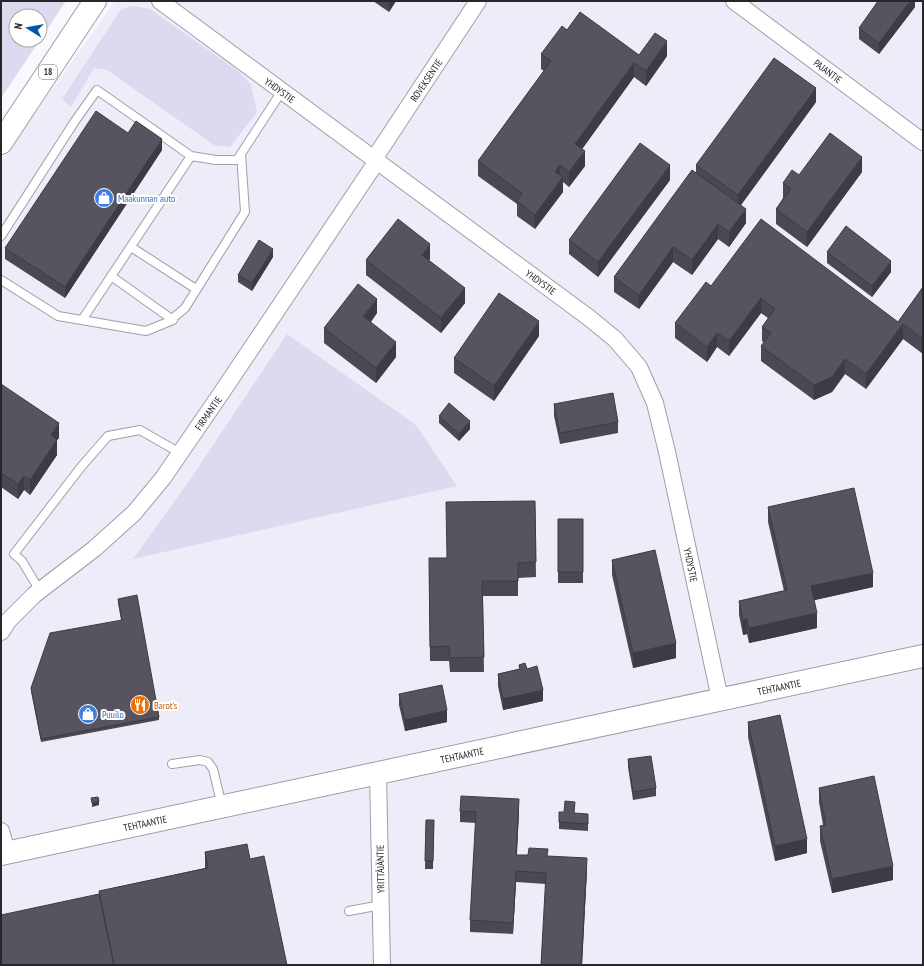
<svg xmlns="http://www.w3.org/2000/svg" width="924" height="966" viewBox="0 0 924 966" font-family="'PT Sans Narrow',sans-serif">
<rect width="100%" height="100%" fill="#f9f8fe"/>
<path fill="#efecf9" d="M115,1h808v964h-922v-804z"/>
<path fill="#ded9ee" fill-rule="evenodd" d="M1,1h65l-65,97zM16,16h24v24h-24z
M132,6l18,3 88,62 13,14 6,27 -27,35 -16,-2 -107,-75 -13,-2 -23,39 -9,-8 29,-44 30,-46z
M287,334l129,91 41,61 -324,73 56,-78z"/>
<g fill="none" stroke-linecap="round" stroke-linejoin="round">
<defs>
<path id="lane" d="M1,236l74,-115 22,-31 94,66 25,4h21l45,-69
M131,247l65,42
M111,276l62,44
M1,280l57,36 88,15 27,-11v-2l12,-10 60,-96 -4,-58
M82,320l109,-164
M40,591l-18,-30 -8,-7 67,-87 27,-31 32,-6 40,23
M172,764l28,-4 8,2 5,7 9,37
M349,911l32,-6"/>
<path id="street" d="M160,1l428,316 27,22 24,28 16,36 12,49 53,247
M734,1l189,141
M374,159l104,-158
M1,632l8,-12 25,-25 60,-46 40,-36 29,-35 59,-86 155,-231
M378,773l4,192
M1,831l6,21"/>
<path id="secondary" d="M1,854l922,-198"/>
<path id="highway" d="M1,143l94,-142"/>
</defs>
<use href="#lane" stroke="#a09daa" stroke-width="10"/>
<use href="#street" stroke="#a09daa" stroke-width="18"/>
<use href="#secondary" stroke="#a09daa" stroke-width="24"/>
<use href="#highway" stroke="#a09daa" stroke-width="24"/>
<use href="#lane" stroke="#fff" stroke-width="8"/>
<use href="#street" stroke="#fff" stroke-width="16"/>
<use href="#secondary" stroke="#fff" stroke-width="22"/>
<use href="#highway" stroke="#fff" stroke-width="22"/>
</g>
<path fill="#4b4853" d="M373,1h23l-7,11z
M915,1v6l-36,47 -20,-15v-11z
M567,30l72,25 28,1 -21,30 -12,-9 -52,72 3,17 -16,21 -6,-5v10l-28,37 -18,-13v-12l-39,-28v-15l66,-90 -3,-2v-15z
M816,102l-75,103 5,18 -17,24 -11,-8 -26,36 -19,-13 -34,47 -25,-17v-15l82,-104v-8z
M128,133l34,17 -97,148 -60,-39v-11z
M862,172l-55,75 -31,-23v-15l7,-11v-15l16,-8z
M670,180l-72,97 -29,-23v-14z
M827,252l64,20 -19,25 -45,-34z
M273,257l-21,34 -14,-9v-7z
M430,259l-1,1 36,43 -24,30 -75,-58v-15z
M711,286l187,36 25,-35v67l-20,-15 -37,50 -21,-15 -13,18 -18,8 -53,-39v-15l3,-3 -2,-2v-14l6,-9 -7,-5 -32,43 -12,-9 -10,15 -32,-24v-15z
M377,313l-6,9 25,35 -20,26 -52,-40v-15z
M539,336l-45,65 -40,-28v-15z
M1,384l58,54 -2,2v15l-27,40 -6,-5 -6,9 -17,-12z
M554,404l64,18v11l-58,11 -6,-28z
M439,416l31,13 -11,12 -20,-18z
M535,501l1,76 -18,1v18h-35l1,76h-34l-1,-11h-19l-1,-88 17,-15z
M768,507l105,80 -59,13 3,28 -68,15 -2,-9 -4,1 -4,-20v-14l45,-10 -16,-69z
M558,519h25v64h-25z
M612,560l64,98 -43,10 -21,-93z
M118,599l41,118v3l-118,22 -10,-51v-3l90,-68 -3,-17z
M519,665l8,4 16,32 -40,9 -5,-24v-12l21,-5z
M399,694l48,28 -42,9 -6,-26z
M748,722l59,131 -32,8 -27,-124z
M628,759l28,29v8l-23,4 -5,-33z
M819,788l74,92 -61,13 -12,-52v-15l3,-1 -4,-23z
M519,810l-2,45 31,1 39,13 -5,96h-41l5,-81 -30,-2 -3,52 -43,-2v-12l6,-97 -16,-1v-11z
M574,813l14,8v10l-29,-2v-7z
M426,820h8l-1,49h-8z
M205,852l45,7 37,106h-286l98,-71v-3l106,-23z"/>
<path fill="#3d3b43" d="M389,1h7l-7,11z
M910,1h5v6l-36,47v-11z
M667,41v15l-21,30v-15z
M634,63v14l-59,82v-15z
M816,88v14l-78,107v-14z
M162,139v11l-97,148v-11z
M585,151v15l-16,21v-15z
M862,157v15l-55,75v-15z
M560,165v15l-5,-8z
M670,165v15l-72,97v-15z
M563,177v15l-28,37v-14z
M746,209v14l-17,24v-15z
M718,224v15l-26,36v-15z
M430,244v15l-8,11v-15z
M673,247v15l-34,47v-14z
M273,249v8l-21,34v-8z
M891,261v11l-19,25v-11z
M465,288v15l-24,30v-15z
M761,298v15l-32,43v-15z
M377,299v14l-14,18v-15z
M539,321v15l-45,65v-15z
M903,324v15l-37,50v-15z
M717,333v14l-10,15v-15z
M396,342v15l-20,26v-15z
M845,359v15l-13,18 -18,8v-15z
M470,421v8l-11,12v-7z
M59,423v15l-2,2v15l-27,40v-15l21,-45z
M24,476v14l-6,9v-15z
M873,573v14l-62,14v-15z
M817,613v15l-68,15v-15z
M747,619v15l-4,1v-15z
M676,643v15l-43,10v-15z
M543,690v11l-40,9v-11z
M447,710v12l-42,9v-11z
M519,799v11l-3,56v-11z
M99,801v4l-7,2v-4z
M807,839v14l-32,8v-15z
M587,858v11l-5,96h-1z
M893,866v14l-61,13v-14z
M516,871v11l-3,52v-11z"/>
<path fill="#575460" stroke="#3d3b43" d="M878,1h32l-31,42 -20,-15z
M580,12l59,43 16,-22 12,8 -21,30 -12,-8 -59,81 10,7 -16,21 -9,-7 -5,7 8,5 -28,38 -18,-14 5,-8 -44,-32 73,-100 -10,-7 21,-28 5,4z
M774,58l42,30 -78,107 -42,-30z
M96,111l32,22 8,-12 26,18 -97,148 -60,-39z
M830,133l32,24 -55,75 -31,-23 15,-20 -8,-6 9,-13 7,5z
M640,143l30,22 -72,97 -29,-22z
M692,170l54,39 -17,23 -11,-8 -26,36 -19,-13 -34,48 -25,-18z
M398,219l32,25 -8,11 43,33 -24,30 -75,-58z
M761,219l137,103 25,-35v52l-20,-15 -37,50 -21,-15 -13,18 -18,8 -53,-39 10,-13 -9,-6 13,-18 -14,-11 -32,43 -12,-8 -10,14 -32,-24 31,-41 5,4z
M846,226l45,35 -19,25 -45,-34z
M259,240l14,9 -21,34 -14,-8z
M358,284l19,15 -14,17 33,26 -20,26 -52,-40z
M499,293l40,28 -45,65 -40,-28z
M1,384l58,39 -8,12 6,5 -27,40 -6,-4 -6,8 -17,-11z
M613,393l5,29 -58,11 -6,-29z
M449,403l21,18 -11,13 -20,-18z
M854,488l19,85 -62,13 6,27 -68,15 -2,-9 -4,1 -4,-19 48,-11 -19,-83z
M535,501l1,61 -18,1v18h-36l2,76 -34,1 -1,-12 -19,1 -1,-89h18l-1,-56z
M558,519h25v53h-25z
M655,550l21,93 -43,10 -21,-93z
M137,595l22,122 -118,22 -10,-51 19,-55 72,-13 -4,-21z
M525,663l2,6 10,-3 6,24 -40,9 -5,-25 22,-5 -1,-4z
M442,685l5,25 -42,10 -6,-26z
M780,715l27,124 -32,7 -27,-124z
M651,756l5,32 -23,4 -5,-33z
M874,776l19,90 -61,13 -12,-53 6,-1 -7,-37z
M461,796l58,3 -3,56h12l1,-7 19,1 -1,7 40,2 -6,107h-40l5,-92 -30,-2 -3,52 -43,-3 6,-108 -16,-1z
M98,797l1,4 -7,2 -1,-5z
M565,801l10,1 -1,11 14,1v10l-29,-2v-10h5z
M426,820h8l-1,41h-8z
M247,844l3,15 14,-3 23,109h-173l-15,-74 109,-23 -3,-16z
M99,894l15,71h-113v-50z"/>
<defs>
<symbol id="shop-disc" viewBox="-11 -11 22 22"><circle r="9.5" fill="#3f7fe0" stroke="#fff"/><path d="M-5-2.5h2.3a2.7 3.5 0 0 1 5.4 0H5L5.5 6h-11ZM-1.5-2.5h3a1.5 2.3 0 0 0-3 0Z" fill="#fff"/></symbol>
<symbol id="restaurant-disc" viewBox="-11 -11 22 22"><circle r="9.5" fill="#e8710a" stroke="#fff"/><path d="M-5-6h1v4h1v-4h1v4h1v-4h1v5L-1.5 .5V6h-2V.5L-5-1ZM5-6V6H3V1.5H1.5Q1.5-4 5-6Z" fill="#fff"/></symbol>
</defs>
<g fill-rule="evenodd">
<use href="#shop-disc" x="93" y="187" width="22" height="22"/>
<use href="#restaurant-disc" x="129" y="694" width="22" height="22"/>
<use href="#shop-disc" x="77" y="703" width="22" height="22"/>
</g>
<g text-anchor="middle" stroke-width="4" stroke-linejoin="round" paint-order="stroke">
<rect fill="#fff" stroke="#68676b" stroke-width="1" x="39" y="65" width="18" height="14" rx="3"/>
<g font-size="9" font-weight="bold" fill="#27262b">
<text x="48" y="75">18</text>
</g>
<g font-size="10" fill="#27262b" stroke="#fff">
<text transform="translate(828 71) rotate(37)" y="4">PAJANTIE</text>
<text transform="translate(426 80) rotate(-56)" y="4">ROVEKSENTIE</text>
<text transform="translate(280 90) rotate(36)" y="4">YHDYSTIE</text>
<text transform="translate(541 282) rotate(36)" y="4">YHDYSTIE</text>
<text transform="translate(208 413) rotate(-55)" y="4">FIRMANTIE</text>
<text transform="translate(691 565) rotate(78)" y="4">YHDYSTIE</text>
<text transform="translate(779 687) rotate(-12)" y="4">TEHTAANTIE</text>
<text transform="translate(462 755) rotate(-12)" y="4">TEHTAANTIE</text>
<text transform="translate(145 823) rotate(-12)" y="4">TEHTAANTIE</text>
<text transform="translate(380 869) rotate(-91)" y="4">YRITTÄJÄNTIE</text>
</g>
<g font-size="10" fill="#366cbe" stroke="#fff" text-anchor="start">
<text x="118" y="202">Maakunnan auto</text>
<text x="102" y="718">Puuilo</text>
</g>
<g font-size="10" fill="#c56008" stroke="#fff" text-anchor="start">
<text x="154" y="709">Barot's</text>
</g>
</g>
<rect width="924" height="966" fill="none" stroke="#27262b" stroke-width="4"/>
<g transform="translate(28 28) rotate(281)"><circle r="19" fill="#ffffff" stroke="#a9a8aa"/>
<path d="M0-3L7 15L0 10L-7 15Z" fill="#0059a6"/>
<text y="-6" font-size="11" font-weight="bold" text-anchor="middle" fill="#27262b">N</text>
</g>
</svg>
